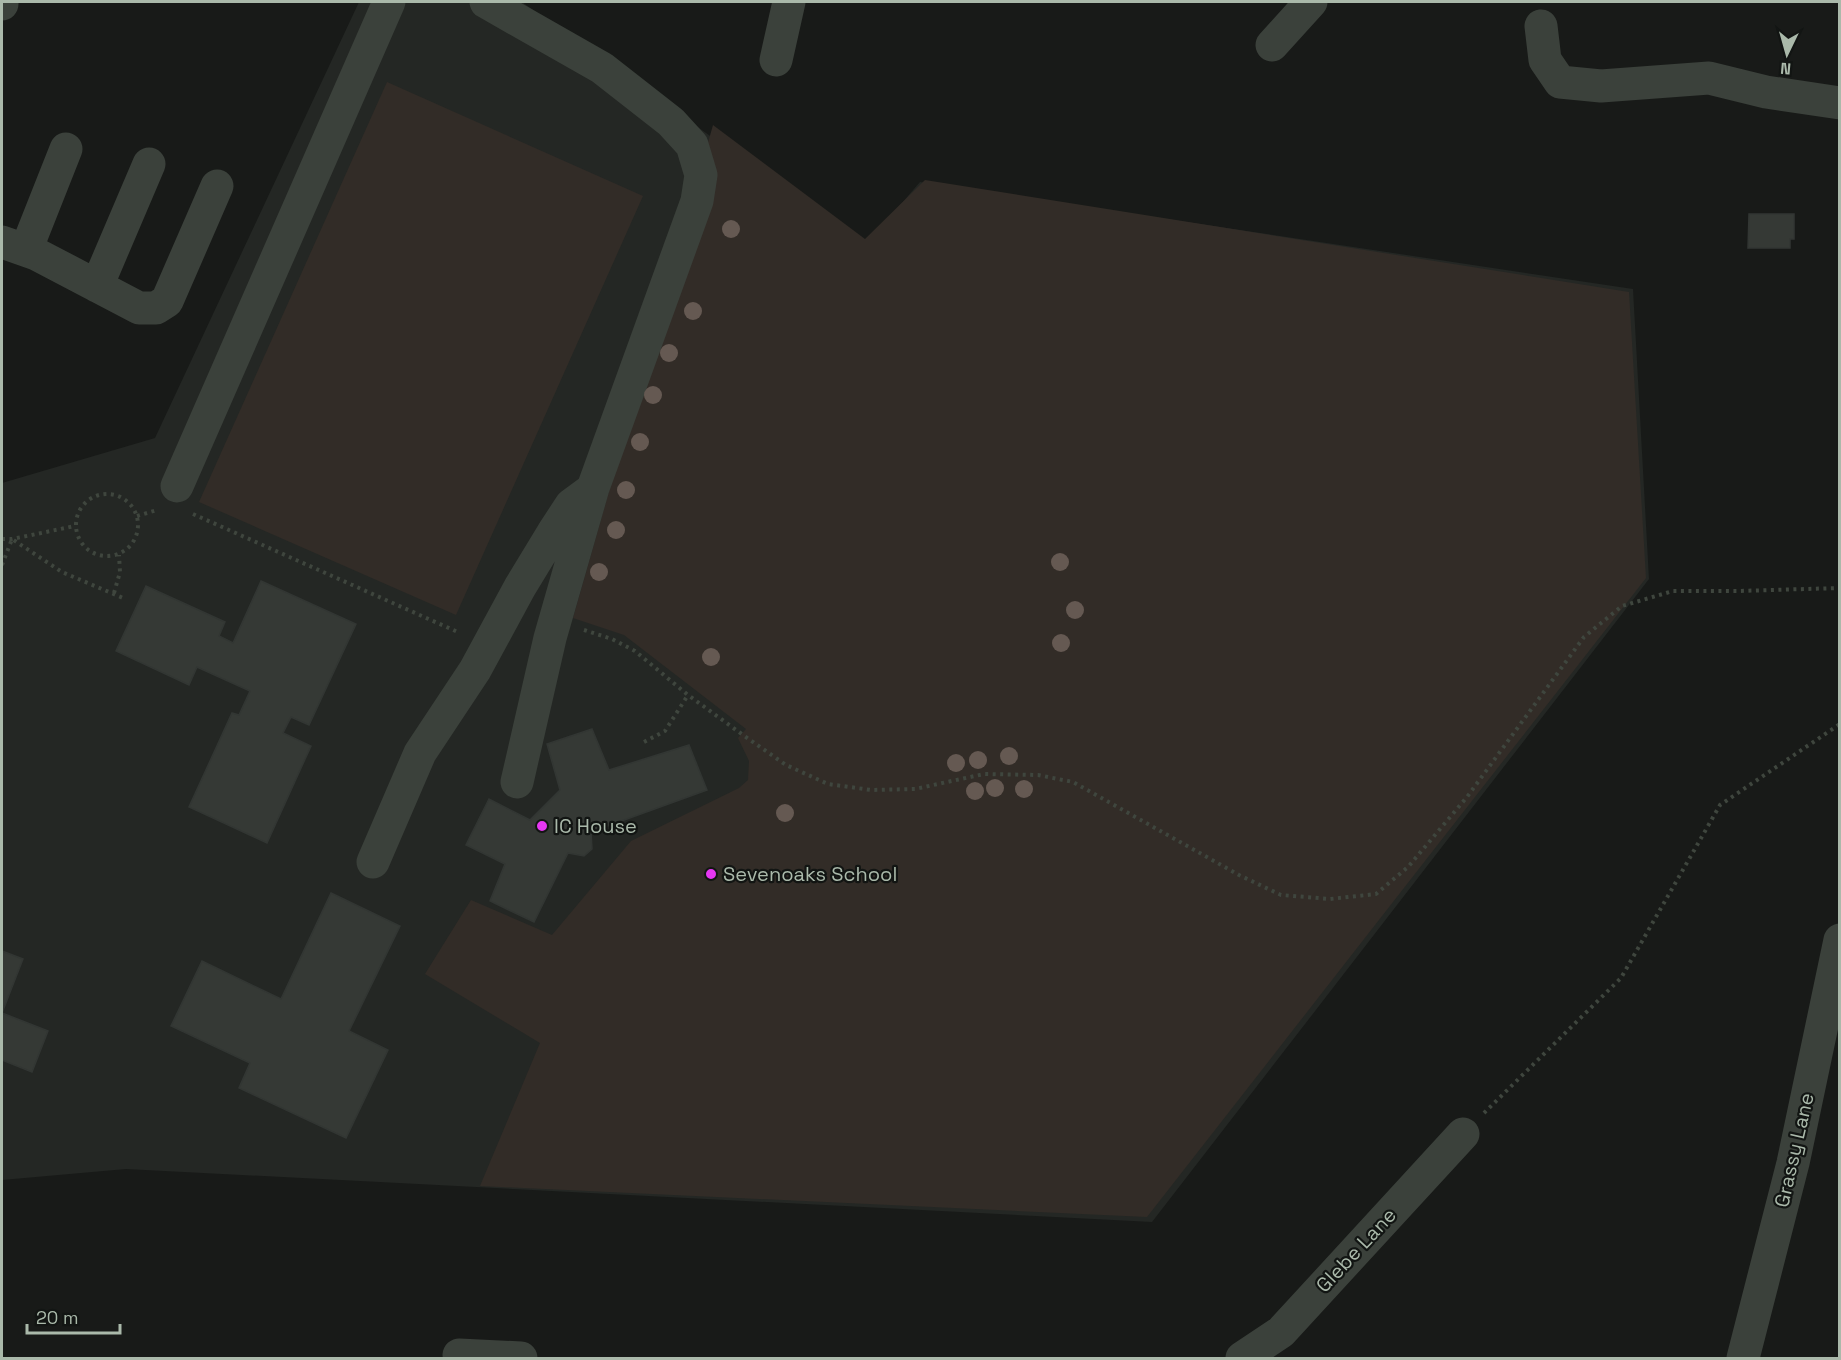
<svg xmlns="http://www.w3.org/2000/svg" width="1841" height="1360" viewBox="0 0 1841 1360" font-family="'Space Grotesk',sans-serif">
<rect width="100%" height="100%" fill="#181a18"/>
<path fill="#242724" d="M359,2h163l343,244 55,-64 713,107 16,290 -497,643 -1026,-53 -124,11v-697l153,-45z"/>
<path fill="#322c27" d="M387,82l256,114 -187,419 -257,-113z
M713,125l152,114 60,-59 704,112 17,286 -499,639 -667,-31 60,-143 -115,-69 46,-74 81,35 79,-94 108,-53 9,-8 1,-19 -11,-23 8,-9 -122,-94 -51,-17z"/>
<path fill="#353935" stroke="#323633" stroke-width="1.5" d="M1749,214h45v25h-4v9h-42z
M261,581l95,43 -47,101 -18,-8 -8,16 28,13 -44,97 -78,-36 43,-94 7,2 11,-24 -53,-24 -8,18 -73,-34 30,-65 79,36 -6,14 14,7z
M592,729l17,41 80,-25 18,45 -116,42 1,17 -8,7 -16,-3 -34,69 -44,-21 15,-37 -39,-19 23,-46 41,21 30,-30 -13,-46z
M331,893l69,33 -51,105 39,19 -42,88 -107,-50 11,-25 -79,-37 31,-65 79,38z
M2,951l21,8 -21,54 46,18 -16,41 -30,-12z"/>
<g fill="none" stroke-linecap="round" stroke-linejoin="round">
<path stroke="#3f463e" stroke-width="4" stroke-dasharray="3 4.5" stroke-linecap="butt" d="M76 525a31 31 0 1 1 62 0a31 31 0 1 1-62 0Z
M193,514l267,119
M137,516l20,-6
M2,539h10l63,-13
M2,565l10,-26 50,33 61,26
M114,593l6,-21 -1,-17
M584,630l28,9 23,12 53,44 55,40 43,30 42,19 43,6 44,-1 69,-15 54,1 35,7 166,93 42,20 49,4 46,-5 32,-27 59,-70 117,-160 38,-31 51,-15h65l102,-3
M644,742l21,-11 23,-36
M1484,1113l137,-135 99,-173 120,-81"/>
<path stroke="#3b413b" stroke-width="33" d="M486,2l116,66 69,54 21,23 9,30 -4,26 -104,287 -43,150 -33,144
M2,4v-2
M1541,26l4,34 15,22 41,4 108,-8 57,14 74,11
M1272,45l39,-43
M776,60l13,-58
M2,242l34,12 103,54h17l11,-7 50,-115
M26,250l40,-101
M97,286l52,-122
M177,486l212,-484
M373,862l47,-109 55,-83 45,-83 34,-56 17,-26 19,-14
M459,1355l62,3
M1242,1358l39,-26 182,-198
M1743,1358l50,-195 47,-223"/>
</g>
<g fill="#655952">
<circle cx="731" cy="229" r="9"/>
<circle cx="693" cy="311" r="9"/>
<circle cx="669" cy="353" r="9"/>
<circle cx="653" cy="395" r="9"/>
<circle cx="640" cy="442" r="9"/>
<circle cx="626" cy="490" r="9"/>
<circle cx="616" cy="530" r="9"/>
<circle cx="1060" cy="562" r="9"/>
<circle cx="599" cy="572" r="9"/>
<circle cx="1075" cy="610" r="9"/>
<circle cx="1061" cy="643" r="9"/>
<circle cx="711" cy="657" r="9"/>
<circle cx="1009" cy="756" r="9"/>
<circle cx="978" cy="760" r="9"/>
<circle cx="956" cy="763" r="9"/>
<circle cx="995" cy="788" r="9"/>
<circle cx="1024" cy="789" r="9"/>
<circle cx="975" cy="791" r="9"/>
<circle cx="785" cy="813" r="9"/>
</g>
<g fill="#e637f2" stroke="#121513" stroke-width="2">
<circle cx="542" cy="826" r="6"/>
<circle cx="711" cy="874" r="6"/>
</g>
<g text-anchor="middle" stroke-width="4.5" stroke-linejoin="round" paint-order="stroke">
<g font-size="20" fill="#aab9aa" stroke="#121513" text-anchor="start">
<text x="554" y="833">IC House</text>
<text x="723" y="881">Sevenoaks School</text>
</g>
<g font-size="20" fill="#aab9aa" stroke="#121513">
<text transform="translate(1794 1150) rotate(-77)" y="7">Grassy Lane</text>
<text transform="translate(1356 1250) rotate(-47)" y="7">Glebe Lane</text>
</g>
</g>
<rect width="1841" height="1360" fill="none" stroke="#aab9aa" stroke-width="6"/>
<g transform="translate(1787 54) rotate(185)" stroke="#121513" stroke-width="4.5" paint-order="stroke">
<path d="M0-4.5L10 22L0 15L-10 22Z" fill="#aab9aa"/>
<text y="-9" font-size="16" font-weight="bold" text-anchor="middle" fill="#aab9aa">N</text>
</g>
<path d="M27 1324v9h93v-9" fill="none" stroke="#aab9aa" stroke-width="3"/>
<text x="36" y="1324" font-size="18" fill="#aab9aa" stroke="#121513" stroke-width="4.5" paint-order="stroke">20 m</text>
</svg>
